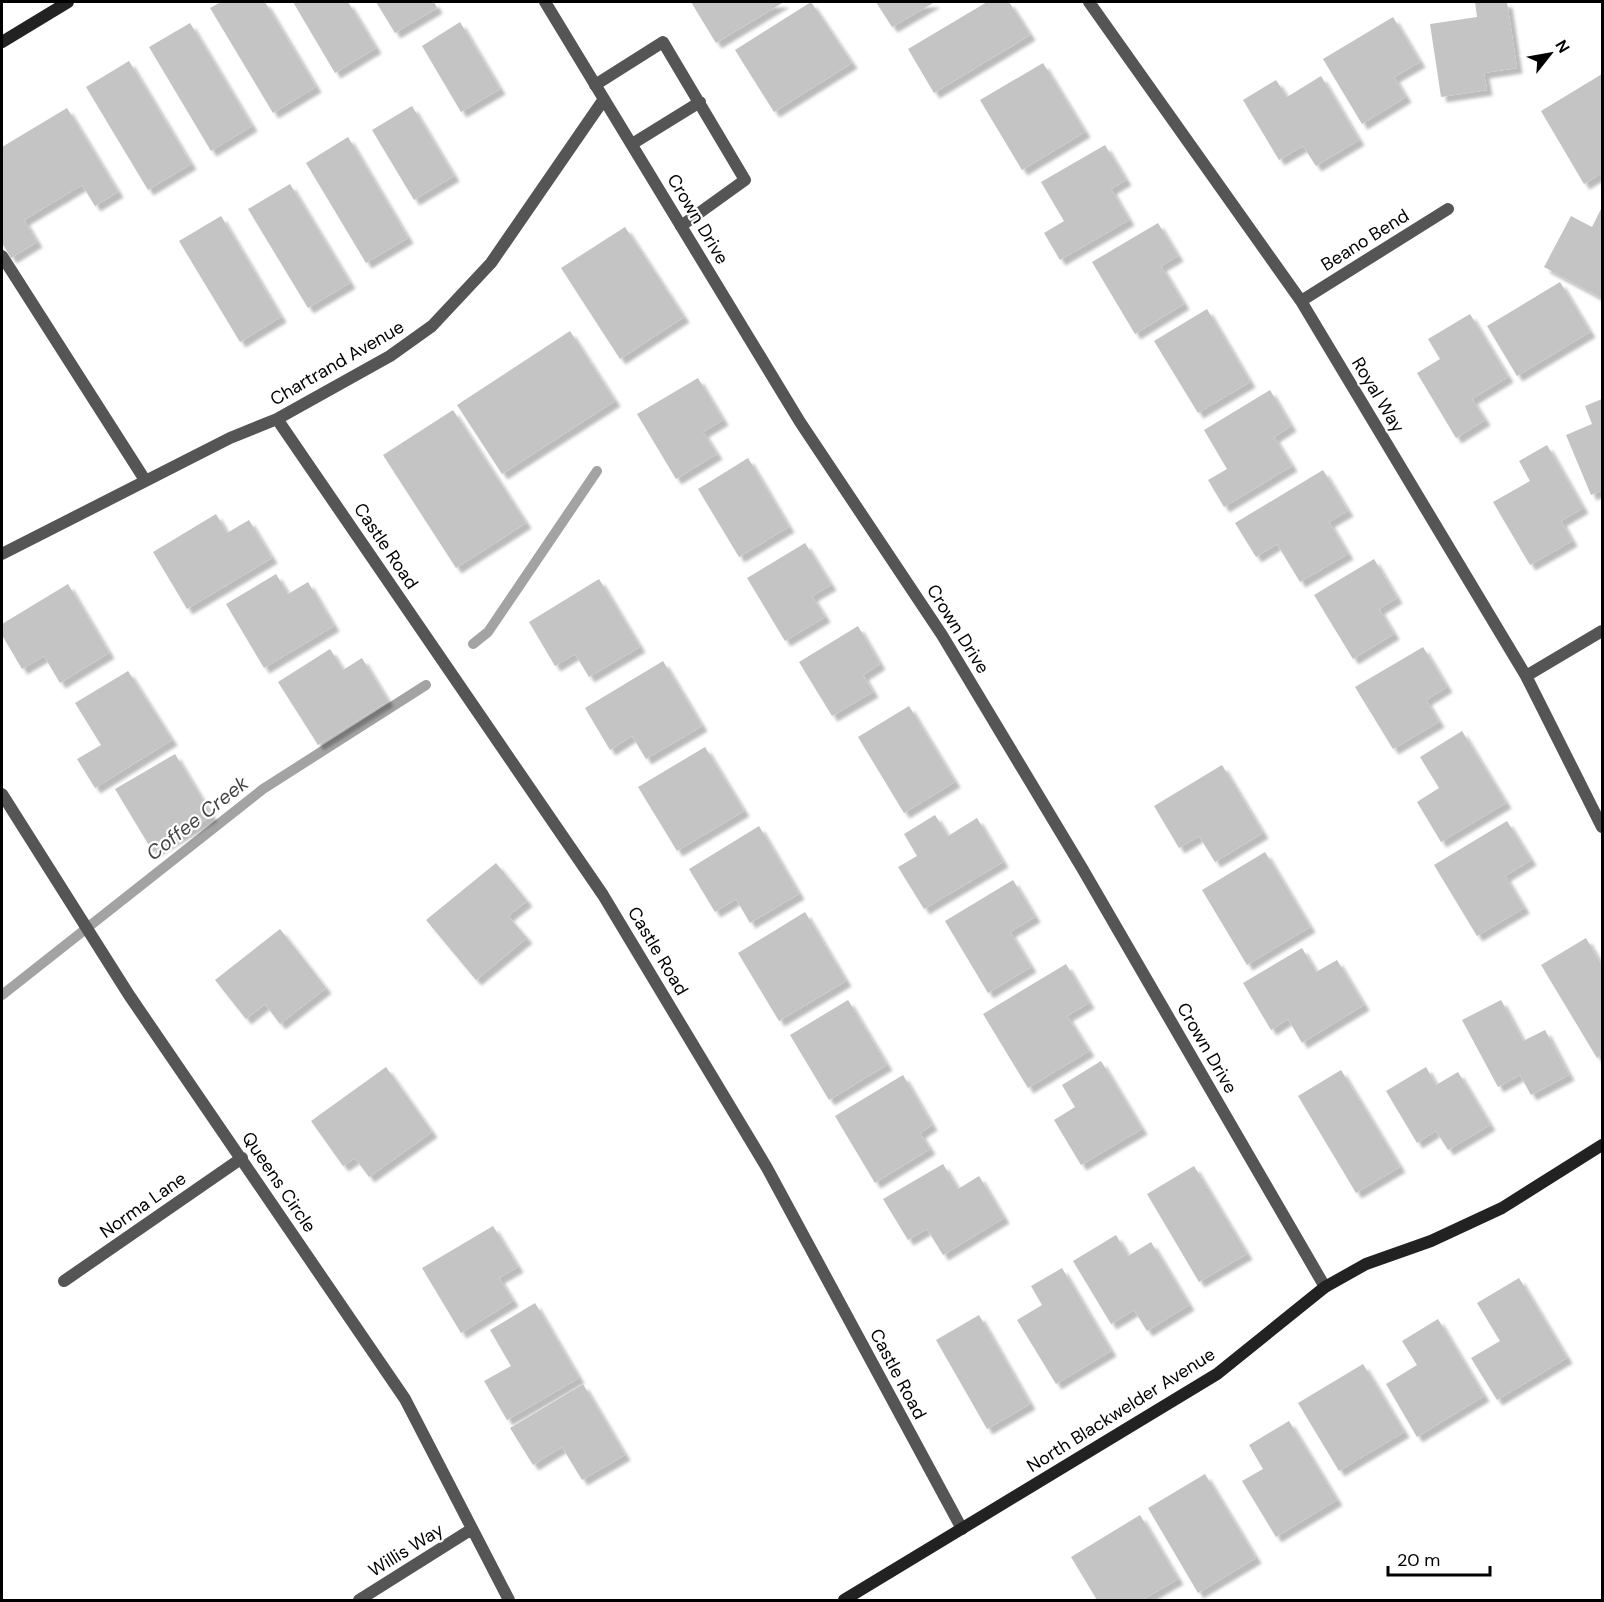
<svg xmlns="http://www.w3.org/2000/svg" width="1604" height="1602" viewBox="0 0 1604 1602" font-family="'DM Sans',sans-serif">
<defs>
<filter id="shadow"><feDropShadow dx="5.5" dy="5.5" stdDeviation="1.5" flood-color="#0004"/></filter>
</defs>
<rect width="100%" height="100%" fill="#fff"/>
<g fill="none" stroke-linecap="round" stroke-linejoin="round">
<path stroke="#a3a3a3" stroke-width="10" d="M473,644l15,-12 109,-161
M2,995l261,-206 163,-104"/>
</g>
<path fill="#c4c4c4" filter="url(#shadow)" d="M221,2h44l51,85 -43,26 -63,-105z
M293,2h55l28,46 -41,25z
M376,2h58l3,6 -42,25z
M691,2h93l-68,41z
M811,2l41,61 -78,49 -39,-62z
M876,2h59l-43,25z
M987,2h22l21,33 -96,58 -26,-44z
M1475,2h32l10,66 -33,5 3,17 -46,7 -11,-73 47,-7z
M1393,17l27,45 -26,15 12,20 -44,27 -39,-65z
M460,22l40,67 -39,23 -39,-66z
M190,23l62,103 -41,25 -62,-104z
M129,61l62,103 -43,26 -62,-103z
M1043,63l42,69 -63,38 -42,-70z
M1602,74v99l-18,11 -43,-73z
M1321,76l38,64 -43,26 -13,-20 -24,14 -36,-60 33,-20 11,17z
M412,106l42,70 -40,24 -42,-70z
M67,108l51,84 -23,14 -13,-21 -58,35 13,22 -26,16 -9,-15v-96z
M348,137l60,101 -42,25 -60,-100z
M1105,145l21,35 -15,9 18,31 -69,40 -16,-27 20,-12 -23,-39z
M290,184l60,99 -42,25 -60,-99z
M1602,207v91l-58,-31 27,-51 21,11z
M221,216l60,101 -41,25 -61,-101z
M1158,223l20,33 -17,10 23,38 -49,30 -43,-72z
M625,227l59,90 -64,42 -59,-91z
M1560,282l30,50 -73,44 -30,-50z
M1207,309l43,73 -52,31 -44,-72z
M1470,314l38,63 -36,22 13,21 -29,18 -39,-65 23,-14 -12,-20z
M570,331l45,70 -113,73 -45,-69z
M698,378l25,42 -20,12 14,22 -41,25 -39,-65z
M1270,390l21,36 -17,11 18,29 -68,41 -16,-27 19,-11 -23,-39z
M1602,399v91l-11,5 -25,-60 26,-11 -7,-18z
M453,410l73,113 -70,45 -73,-113z
M1547,445l36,63 -22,13 11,20 -42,24 -37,-63 37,-21 -11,-20z
M748,458l41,69 -50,30 -41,-68z
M1323,470l25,41 -19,11 19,32 -48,28 -23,-38 -21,13 -21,-34z
M216,514l11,19 22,-13 23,38 -85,51 -34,-57z
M805,543l26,42 -19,11 13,21 -40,24 -38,-63z
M1374,559l23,39 -18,11 15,25 -41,25 -39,-64z
M276,574l12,20 20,-12 26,44 -70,42 -38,-64z
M599,579l41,68 -51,30 -14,-23 -20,12 -26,-44z
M68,584l41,69 -49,30 -16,-27 -22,13 -20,-34v-11z
M858,626l22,38 -17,11 10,17 -41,24 -33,-54z
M1423,647l24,40 -21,13 13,22 -46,27 -38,-62z
M330,649l13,21 19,-12 26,43 -70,44 -40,-63z
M663,661l39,65 -56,33 -14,-23 -22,14 -25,-42z
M128,671l44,69 -77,48 -18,-29 24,-14 -26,-42z
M909,706l46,76 -51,31 -46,-76z
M1462,731l44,72 -65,39 -24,-40 22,-14 -19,-31z
M705,747l39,64 -67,40 -39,-64z
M175,754l37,62 -59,36 -38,-63z
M1222,765l41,68 -48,29 -16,-26 -20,12 -25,-42z
M935,815l13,21 29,-18 26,44 -79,47 -26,-42 19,-11 -13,-22z
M1507,821l24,39 -26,16 19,32 -47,28 -43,-71z
M759,826l40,68 -49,29 -14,-24 -21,13 -26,-43z
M1265,852l45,75 -63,38 -45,-75z
M496,863l31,38 -19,15 19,22 -51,42 -50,-60z
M1013,880l22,37 -25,15 21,35 -43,26 -43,-72z
M805,912l41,69 -67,40 -41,-68z
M280,929l46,59 -46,36 -15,-20 -19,15 -31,-39z
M1586,938l16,28v88l-5,4 -56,-93z
M1302,948l14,24 21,-12 27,45 -62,38 -14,-24 -17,11 -28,-47z
M1066,964l23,39 -22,13 22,35 -61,37 -45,-74z
M848,1000l39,65 -58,35 -39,-65z
M1501,1000l22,41 22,-11 24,45 -38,20 -11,-20 -22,12 -36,-67z
M1101,1061l41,68 -61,36 -27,-45 21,-13 -13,-22z
M386,1067l46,65 -63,45 -14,-19 -12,8 -32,-45z
M1426,1067l10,18 22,-13 32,53 -42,25 -12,-19 -19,12 -31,-52z
M1341,1070l59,97 -44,26 -58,-97z
M903,1075l29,50 -12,8 10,16 -55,34 -40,-67z
M943,1164l15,25 21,-13 25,42 -61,37 -16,-26 -19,11 -25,-41z
M1194,1166l53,88 -48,28 -52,-88z
M493,1226l25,41 -19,11 14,23 -52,32 -39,-65z
M1116,1235l12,21 23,-14 38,63 -42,26 -13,-21 -23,14 -38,-63z
M1062,1268l49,83 -55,33 -39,-64 25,-15 -11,-19z
M1519,1278l48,80 -70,42 -26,-42 29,-17 -23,-38z
M535,1303l44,75 -72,42 -23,-39 27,-15 -21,-36z
M979,1315l51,89 -43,25 -51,-89z
M1438,1319l46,77 -67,41 -31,-53 31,-19 -15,-24z
M1363,1364l41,68 -65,39 -41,-68z
M583,1384l42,71 -43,25 -20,-33 -29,18 -23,-37z
M1289,1421l48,79 -61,37 -34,-56 21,-12 -14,-24z
M1205,1474l51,84 -58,35 -50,-85z
M1140,1515l38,64 -36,21h-45l-26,-43z"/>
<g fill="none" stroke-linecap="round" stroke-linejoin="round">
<path stroke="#555" stroke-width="12" d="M595,85l68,-43 82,138 -64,46
M632,144l68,-42
M2,256l143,224"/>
<path stroke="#555" stroke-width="12" d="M545,2l255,420 142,213 140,233 243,419
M1089,2l212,299 225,375 76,151
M1301,301l147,-92
M277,419l326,476 164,273 195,361
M2,554l228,-116 47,-19 113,-63 42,-30 59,-63 113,-164
M1526,676l76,-45
M2,794l127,201 276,404 104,201
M64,1281l178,-123
M359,1600l113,-71"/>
<path stroke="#222" stroke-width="12" d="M2,42l66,-40
M844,1600l373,-226 108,-87 41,-23 65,-23 71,-33 100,-63"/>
</g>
<g text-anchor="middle" stroke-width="4.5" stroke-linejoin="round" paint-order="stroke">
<g font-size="18" fill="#000" stroke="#fff">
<text transform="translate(698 219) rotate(59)" y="6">Crown Drive</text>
<text transform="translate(1365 240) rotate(-32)" y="6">Beano Bend</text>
<text transform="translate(337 363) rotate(-30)" y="6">Chartrand Avenue</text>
<text transform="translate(1378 395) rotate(59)" y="6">Royal Way</text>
<text transform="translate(386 546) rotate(56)" y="6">Castle Road</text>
<text transform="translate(958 629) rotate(58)" y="6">Crown Drive</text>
<text transform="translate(658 951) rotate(59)" y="6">Castle Road</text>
<text transform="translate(1207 1048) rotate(60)" y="6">Crown Drive</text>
<text transform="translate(279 1182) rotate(56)" y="6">Queens Circle</text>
<text transform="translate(143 1205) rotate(-35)" y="6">Norma Lane</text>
<text transform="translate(898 1374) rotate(62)" y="6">Castle Road</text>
<text transform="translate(1121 1410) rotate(-32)" y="6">North Blackwelder Avenue</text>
<text transform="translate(406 1550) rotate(-32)" y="6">Willis Way</text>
</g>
<g font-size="20" font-style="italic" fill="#444" stroke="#fff">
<text transform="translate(197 818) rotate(-38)" y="7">Coffee Creek</text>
</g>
</g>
<rect width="1604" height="1602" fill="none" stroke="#000000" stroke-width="6"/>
<g transform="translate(1550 54) rotate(59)" stroke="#ffffff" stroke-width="4.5" paint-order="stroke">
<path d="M0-4.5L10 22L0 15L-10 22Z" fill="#000000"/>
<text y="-9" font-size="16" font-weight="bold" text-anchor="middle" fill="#000000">N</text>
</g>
<path d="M1388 1566v9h102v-9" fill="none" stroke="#000000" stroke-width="3"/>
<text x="1397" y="1566" font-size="18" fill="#000000" stroke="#ffffff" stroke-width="4.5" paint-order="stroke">20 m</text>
</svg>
